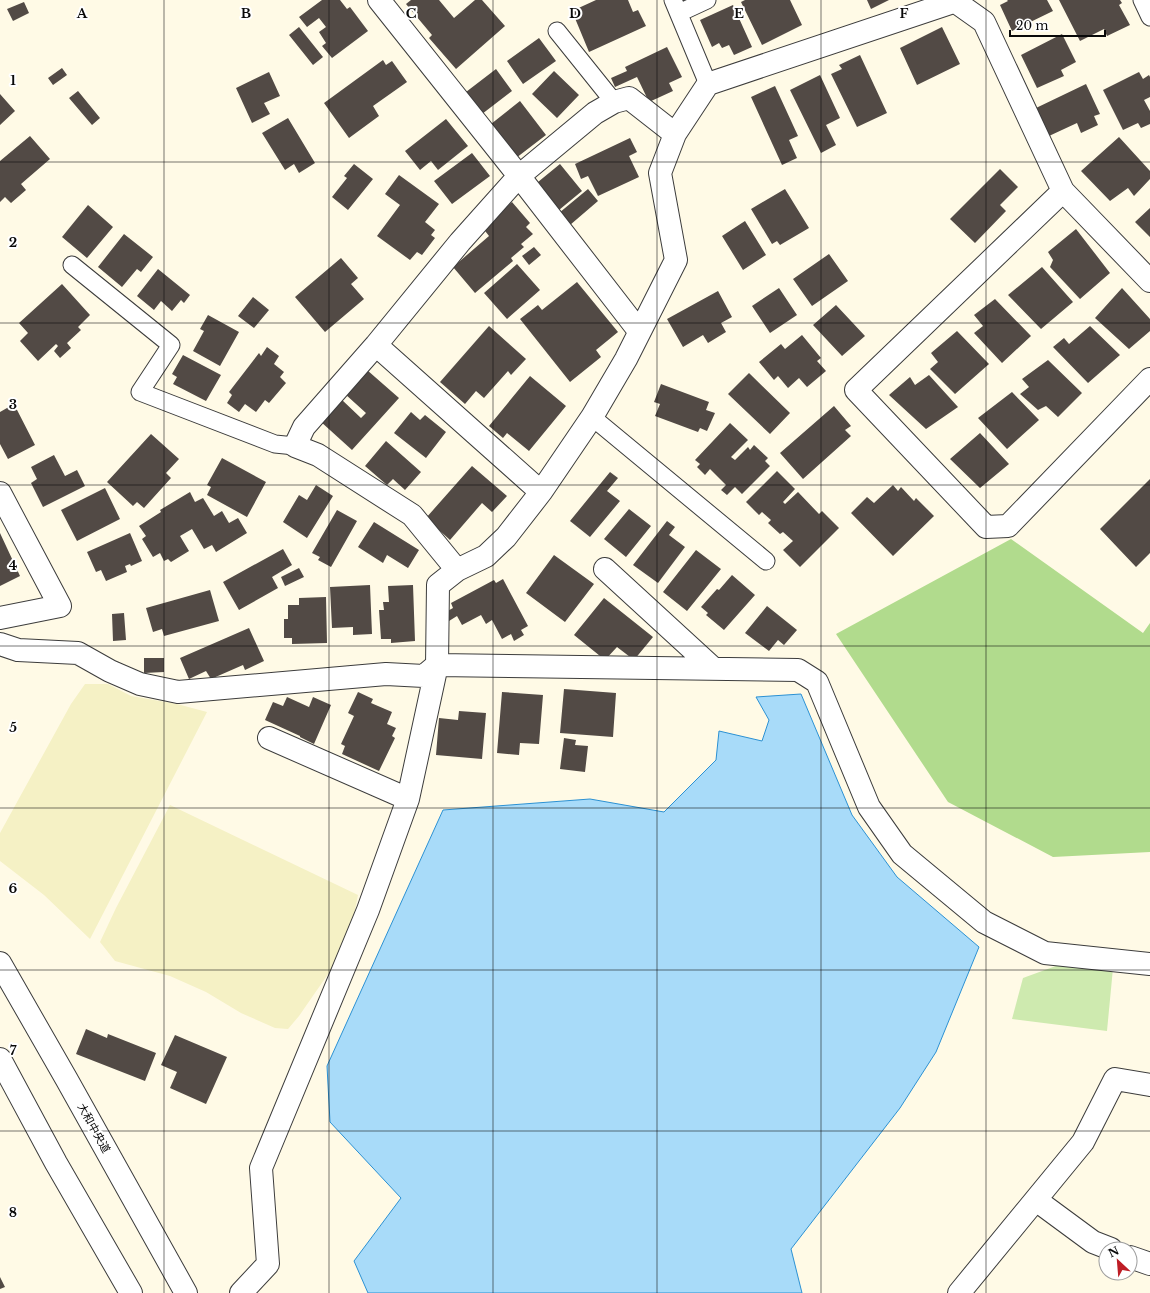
<svg xmlns="http://www.w3.org/2000/svg" width="1150" height="1293" viewBox="0 0 1150 1293" font-family="'Libre Baskerville','Noto Sans JP',serif">
<rect width="100%" height="100%" fill="#fffae6"/>
<path fill="#f5f1c5" d="M85,684h23l23,12 46,8 30,8 -117,227 -46,-44 -44,-34v-28l71,-129z
M170,805l188,90 -4,20 -19,49 -36,52 -11,13 -13,-1 -34,-15 -35,-21 -36,-16 -55,-15 -15,-19 16,-34z"/>
<path fill="#ceeaaf" d="M1064,963l49,5 -6,63 -95,-12 11,-41z"/>
<path fill="#b1db8d" d="M1011,539l132,94 7,-10v229l-97,5 -105,-55 -112,-168z"/>
<path fill="#a8dbf9" stroke="#2c91d3" d="M801,694l51,121 45,62 82,70 -43,105 -36,56 -109,141 11,44h-434l-14,-32 47,-63 -71,-76 -3,-56 116,-256 147,-11 74,13 52,-52 3,-29 43,10 7,-21 -13,-23z"/>
<path fill="#524a45" d="M322,0h18l7,9 3,-2 18,24 -36,27 -10,-12 4,-3 -7,-11 7,-5 -7,-9 -12,9 -8,-10z
M411,0h28l15,18 21,-18h7l23,26 -49,43 -27,-31 3,-3 -26,-31z
M596,0h32l5,12 5,-2 8,16 -57,26 -17,-41z
M745,0h45l12,25 -40,20 -21,-43z
M867,0h22l-18,9z
M1007,0h40l6,11 -41,20 -12,-26 8,-4z
M1059,0h61l2,3 -3,2 11,20 -23,11 -3,-7 -24,12z
M24,2l5,11 -16,8 -6,-12z
M733,5l19,42 -18,8 -5,-10 -7,3 -3,-5 -7,4 -12,-27z
M299,27l24,30 -10,8 -24,-30z
M942,27l18,37 -43,21 -17,-37z
M1062,34l14,28 -15,8 3,6 -27,12 -16,-33z
M539,38l17,23 -33,23 -16,-23z
M667,47l15,30 -13,6 4,8 -24,11 -12,-25 -22,10 -4,-9 16,-7 -2,-4z
M860,55l27,58 -30,14 -26,-53 11,-5 -3,-4z
M383,60l3,5 6,-4 15,21 -34,24 6,10 -30,22 -25,-35z
M62,68l5,7 -14,10 -5,-7z
M496,69l16,22 -30,23 -16,-22z
M554,71l25,24 -22,23 -25,-24z
M269,72l11,24 -16,7 6,11 -18,9 -16,-35z
M1139,72l4,7 6,-4 1,2v20l-6,3 6,11v13l-9,4 -3,-5 -15,7 -20,-40z
M820,75l20,43 -14,7 10,20 -15,8 -31,-63z
M1086,84l14,30 -6,2 4,9 -17,8 -4,-10 -28,13 -13,-28z
M775,86l23,50 -9,4 8,18 -15,7 -31,-68z
M78,91l22,27 -8,7 -23,-27z
M0,94l15,17 -15,14z
M520,101l26,34 -30,23 -25,-34z
M288,118l27,45 -16,10 -5,-9 -9,6 -23,-37z
M446,119l22,27 -30,24 -7,-9 -11,9 -15,-19z
M30,136l20,23 -29,25 5,6 -15,13 -6,-6 -5,5v-41z
M1119,137l31,34v8l-16,17 -6,-8 -18,13 -29,-30z
M630,138l7,14 -8,4 10,21 -41,19 -10,-20 -7,3 -6,-15z
M472,153l18,23 -38,28 -18,-23z
M354,164l19,15 -25,31 -16,-13 15,-19 -3,-2z
M560,164l22,27 -23,19 -21,-28z
M1000,169l18,18 -18,18 6,6 -31,32 -25,-24z
M399,175l40,29 -14,18 10,8 -4,5 4,3 -13,17 -5,-3 -7,8 -33,-24 23,-31 -15,-11z
M588,189l10,12 -28,24 -11,-12z
M785,189l24,39 -29,17 -3,-4 -5,3 -21,-35z
M512,202l18,21 -4,4 7,7 -12,10 3,3 -13,11 2,3 -38,32 -22,-26 36,-31 -7,-9z
M88,205l25,22 -26,31 -25,-21z
M1150,208v29l-15,-15z
M745,221l21,34 -23,15 -21,-34z
M1076,229l34,44 -30,26 -30,-32 3,-7 -5,-8z
M124,234l29,23 -12,15 -4,-3 -15,18 -24,-20z
M534,247l7,8 -12,10 -7,-9z
M829,254l19,27 -36,25 -19,-27z
M341,258l17,20 -7,6 13,15 -39,33 -30,-35z
M517,264l23,26 -33,29 -23,-26z
M1042,267l31,35 -32,27 -33,-34z
M158,269l32,26 -6,8 -3,-3 -9,11 -11,-10 -7,9 -17,-14z
M577,282l41,50 -22,18 5,7 -31,25 -50,-63 18,-14 4,5z
M62,284l28,31 -12,12 3,3 -14,13 4,5 -11,10 -6,-7 4,-5 -2,-2 -18,17 -18,-20 8,-8 -9,-10z
M779,288l18,27 -27,18 -18,-27z
M1122,288l28,31v12l-21,18 -34,-31z
M718,291l14,26 -11,6 5,9 -18,11 -5,-8 -20,12 -16,-28z
M253,297l16,13 -15,18 -16,-12z
M995,299l36,37 -29,27 -28,-30 9,-7 -9,-11z
M836,305l29,31 -23,20 -29,-31z
M208,315l31,17 -19,34 -27,-15 11,-20 -4,-2z
M489,326l37,33 -15,16 -3,-4 -24,27 -8,-7 -11,13 -25,-22z
M1090,326l30,29 -32,28 -35,-36 11,-9 5,6z
M957,331l32,33 -34,30 -25,-25 8,-7 -7,-9z
M802,335l19,23 -4,3 9,10 -19,16 -8,-9 -11,10 -10,-12 -4,4 -15,-18 22,-18 4,5z
M267,347l12,9 -5,8 10,8 -4,5 6,6 -17,20 -4,-3 -9,12 -11,-8 -6,8 -12,-9 5,-8 -3,-3 30,-39 2,3z
M183,355l38,20 -15,26 -33,-17 4,-7 -5,-3z
M1048,360l34,33 -24,24 -12,-11 -8,4 -18,-16 9,-7 -7,-8z
M367,370l32,28 -47,52 -32,-29 21,-22 20,19 5,-5 -21,-19z
M749,373l41,40 -20,21 -42,-40z
M929,375l29,32 -32,22 -37,-34 21,-18 5,8z
M530,376l36,30 -37,45 -22,-18 -4,5 -14,-12z
M661,384l48,18 -3,8 9,3 -8,18 -7,-3 -2,4 -43,-16 5,-12 -6,-2z
M1012,392l27,28 -32,29 -29,-31z
M14,404l21,41 -27,14 -8,-15v-32z
M834,406l17,20 -6,4 6,6 -48,43 -23,-26z
M411,412l9,8 5,-5 21,17 -20,26 -32,-25z
M730,423l18,17 -17,17 4,3 13,-13 2,3 4,-5 14,13 -3,3 5,5 -28,28 -7,-7 -8,8 -6,-5 5,-5 -16,-16 -5,6 -8,-8 3,-3 -5,-4z
M980,433l29,31 -29,24 -30,-29z
M151,434l28,25 -13,14 5,5 -27,30 -7,-6 -4,4 -26,-24z
M386,441l35,31 -16,18 -12,-11 -6,6 -22,-19z
M54,455l11,21 12,-6 8,16 -42,21 -12,-24 6,-4 -6,-12z
M222,458l44,24 -19,35 -40,-22 4,-8 -4,-2z
M472,466l35,30 -15,16 -10,-9 -32,37 -24,-22z
M777,471l18,18 -12,13 2,2 13,-12 21,22 3,-3 17,17 -39,39 -17,-17 10,-9 -10,-9 -3,2 -12,-11 3,-3 -9,-8 -3,3 -13,-13z
M610,472l8,6 -11,13 13,10 -30,36 -20,-16z
M1150,479v74l-14,14 -36,-38z
M316,485l17,11 -26,42 -24,-16 16,-27 8,5z
M893,485l5,6 3,-4 13,14 2,-3 18,18 -41,40 -42,-43 16,-16 7,6z
M105,488l15,31 -43,22 -16,-31z
M190,492l5,10 8,-4 11,18 8,-5 7,12 9,-5 9,15 -31,19 -4,-7 -8,4 -12,-20 -12,7 9,15 -18,11 -3,-3 -4,2 -4,-8 -7,4 -11,-18 4,-3 -7,-10 22,-14 -1,-2z
M629,509l22,17 -25,31 -22,-18z
M337,510l20,11 -26,46 -13,-7 2,-3 -8,-4z
M667,521l8,6 -6,8 16,12 -27,36 -25,-18z
M374,522l45,28 -11,18 -21,-13 -4,8 -25,-16z
M0,533l20,43 -20,10z
M130,533l12,28 -11,5 -1,-2 -5,2 2,6 -21,9 -5,-11 -5,2 -9,-20z
M283,549l9,16 -20,12 6,11 -39,22 -16,-28z
M696,550l25,19 -34,42 -24,-19z
M554,555l40,29 -29,38 -39,-29z
M299,568l5,9 -19,9 -4,-9z
M732,575l23,20 -31,35 -18,-15 2,-2 -7,-6 16,-18 2,1z
M503,579l25,47 -7,4 3,5 -10,6 -3,-7 -9,5 -10,-19 -6,4 -5,-9 -19,10 -5,-9 -8,5 -5,-8 9,-5 -2,-5 43,-23 2,3z
M370,585l2,49 -19,1v-8l-21,1 -2,-41z
M413,585l2,56 -24,2v-4h-10l-2,-29h5l-1,-8h6l-1,-16z
M210,590l9,31 -55,15 -2,-7 -9,3 -7,-24z
M326,597l1,46 -35,1v-6h-8v-19h4v-14h11v-7z
M604,598l49,39 -19,23 -17,-13 -12,13 -31,-25z
M767,606l30,24 -13,15 -6,-5 -9,11 -24,-18z
M124,613l2,27 -13,1 -1,-27z
M249,628l15,33 -19,9 -2,-5 -32,14 -5,-8 -17,8 -9,-21z
M144,658h20v14l-20,1z
M564,689l52,4 -3,44 -53,-4z
M358,692l15,7 -2,4 21,9 -5,12 9,4 -4,8 3,2 -16,33 -37,-17 3,-8 -4,-2 13,-28 -6,-3z
M502,692l41,3 -4,49 -19,-1 -1,12 -22,-2z
M287,697l22,10 4,-10 18,8 -17,39 -14,-7v-1l-35,-16 8,-18 10,4z
M459,711l27,2 -4,46 -46,-4 3,-37 19,2z
M564,738l12,2 -1,5 13,1 -3,26 -25,-3z
M86,1029l21,9 1,-4 48,19 -11,28 -69,-27z
M175,1035l52,22 -21,47 -36,-16 7,-16 -16,-7z
M0,1277l5,10 -5,2z"/>
<g fill="none" stroke-linecap="round" stroke-linejoin="round">
<defs>
<path id="service" d="M673,0l35,84
M1142,0l8,17
M679,13l28,-13
M557,31l57,71
M72,265l99,80 -31,47 135,52 20,2
M592,417l174,144"/>
<path id="minor" d="M379,0l140,176 120,155
M953,0l31,22 79,169 87,90
M1063,191l-207,199 130,137 22,-1 142,-147
M376,345l165,147
M0,493l60,113 -60,12
M605,569l109,100
M457,570l-45,-55 -94,-60 -23,-9 9,-19 72,-82 84,-103 59,-66 76,-63 19,-11 15,-4 46,36
M0,644l18,6 60,3 32,18 30,13 38,8 208,-18 38,2 13,-11 361,5 19,12 52,125 33,47 82,68 61,31 105,11
M269,738l139,61
M1036,1200l57,42 18,7
M1130,1257l20,7
M241,1293l27,-29 -7,-96 107,-258 40,-111 29,-134 1,-80 19,-15 29,-14 20,-19 35,-45 51,-75 34,-58 50,-99 -16,-87 15,-39 33,-50 251,-84
M959,1293l124,-151 32,-63 35,6"/>
<path id="tertiary" d="M0,963l67,117 119,213
M0,1059l56,104 75,130"/>
</defs>
<use href="#service" stroke="#3c3c3c" stroke-width="19"/>
<use href="#minor" stroke="#3c3c3c" stroke-width="24"/>
<use href="#tertiary" stroke="#3c3c3c" stroke-width="24"/>
<use href="#service" stroke="#fff" stroke-width="17"/>
<use href="#minor" stroke="#fff" stroke-width="22"/>
<use href="#tertiary" stroke="#fff" stroke-width="22"/>
</g>
<path fill="none" stroke="#090909" stroke-width="1" stroke-opacity="0.55" d="M164,0v1293M329,0v1293M493,0v1293M657,0v1293M821,0v1293M986,0v1293M0,162h1150M0,323h1150M0,485h1150M0,646h1150M0,808h1150M0,970h1150M0,1131h1150"/>
<g text-anchor="middle" stroke-width="4" stroke-linejoin="round" paint-order="stroke">
<g font-size="11" fill="#090909" stroke="#fff">
<text transform="translate(94 1128) rotate(61)" y="4">大和中央道</text>
</g>
</g>
<g font-size="13" text-anchor="middle" font-weight="bold" fill="#090909" stroke="#fff" stroke-width="4" stroke-linejoin="round" paint-order="stroke">
<text x="82" y="18">A</text>
<text x="246" y="18">B</text>
<text x="411" y="18">C</text>
<text x="575" y="18">D</text>
<text x="739" y="18">E</text>
<text x="904" y="18">F</text>
<text x="13" y="85">1</text>
<text x="13" y="247">2</text>
<text x="13" y="409">3</text>
<text x="13" y="570">4</text>
<text x="13" y="732">5</text>
<text x="13" y="893">6</text>
<text x="13" y="1055">7</text>
<text x="13" y="1217">8</text>
</g>
<g transform="translate(1118 1261) rotate(334)"><circle r="19" fill="#ffffff" stroke="#9d9d9d"/>
<path d="M0-3L7 15L0 10L-7 15Z" fill="#be1d25"/>
<text y="-6" font-size="11" font-weight="bold" text-anchor="middle" fill="#090909">N</text>
</g>
<path d="M1010 30v6h95v-6" fill="none" stroke="#090909" stroke-width="2"/>
<text x="1016" y="30" font-size="12" fill="#090909" stroke="#ffffff" stroke-width="3" paint-order="stroke">20 m</text>
</svg>
